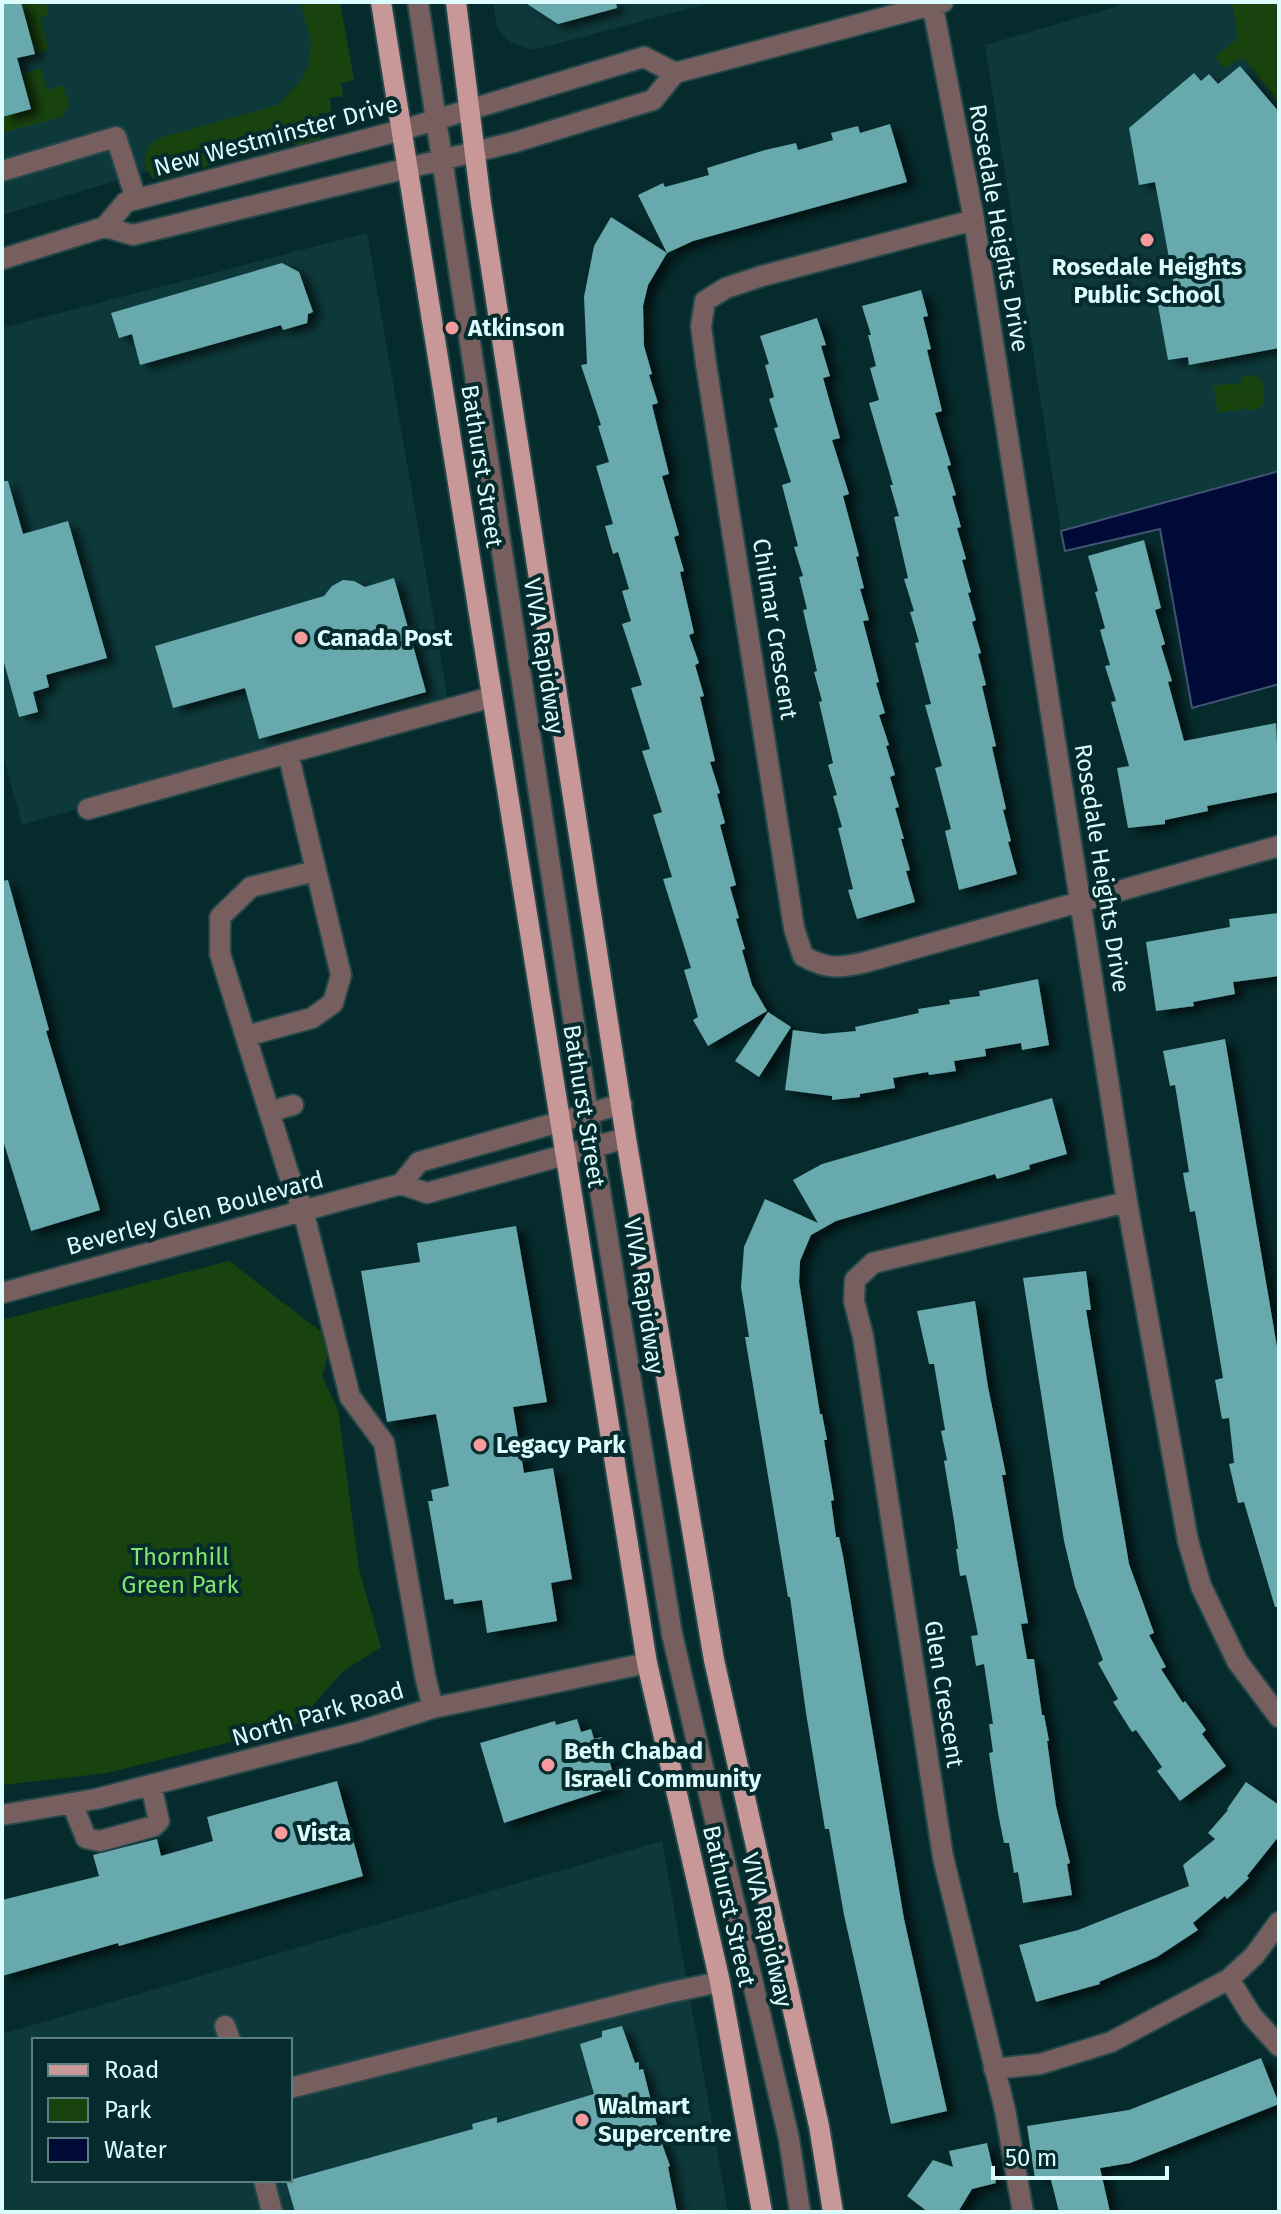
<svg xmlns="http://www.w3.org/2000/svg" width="1281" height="2214" viewBox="0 0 1281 2214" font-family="'Fira Sans',sans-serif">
<defs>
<filter id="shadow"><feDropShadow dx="9" dy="5" stdDeviation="4" flood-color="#0009"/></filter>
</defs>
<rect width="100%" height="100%" fill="#062b2d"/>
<path fill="#0d393b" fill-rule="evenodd" d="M2,2h338l14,78 -13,3 2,13 -13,2 1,15 -13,-1v8l-316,95z
M493,2h221l-181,48 -22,-7 -14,-15z
M1132,2h147v469l-218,60 -76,-486z
M367,233l81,467 -426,125 -20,-74v-423z
M662,1841l66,371h-726v-178zM34,2040h256v140h-256z"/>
<path fill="#18430e" d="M21,2h24l4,13 -9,3 9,32 -14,4z
M300,2h40l14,78 -13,3 2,13 -13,2 1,15h-13l3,26 -25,7 -3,-4 -134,38 -6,-2c-13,-14 -10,-26 3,-39l121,-34 23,-23 8,-16 3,-25z
M1242,2h37v102l-36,-47 -18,11 -10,-11 23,-19 -6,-34z
M41,68l6,22 16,-5 6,20 -7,12 -60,16v-16l29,-9 -10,-34z
M1255,375l7,6 3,22 -9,7 -12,-1 -26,4 -5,-27 20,-3 4,3 7,-10z
M229,1261l103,79 -10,36 16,34 21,159 22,78 -39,25 -47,54 -188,47 -105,12v-465z"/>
<path fill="#000a37" stroke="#425373" stroke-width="2" d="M1279,471v213l-87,24 -32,-179 -95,22 -4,-20z"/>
<path fill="#68a9ad" filter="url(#shadow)" d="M2,2h19l14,52 -18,4 14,51 -29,8z
M524,2h92l1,6 -59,16z
M1240,66l39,46v236l-90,17 -1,-8 -20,3 -11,-60 19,-4 -21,-114 -16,3 -10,-57 65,-55 7,8 8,-7 9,10z
M890,124l17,58 -214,59 -26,12 -29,-58 25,-12 2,4 44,-12 -2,-7 58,-18 31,-7 2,7 35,-10 -2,-7 27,-7 2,7z
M611,217l56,36 -19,32 -5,21 1,40 8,28 -3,1 9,28 -6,2 17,69 -7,2 17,59 -5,2 10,34 -4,1 14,61 -5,2 10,28 -4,2 9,31 -4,1 15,64 -5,1 10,31 -3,1 8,29 -5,2 16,60 -6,2 9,31 -3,1 9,30 -3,1 10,35 15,26 -59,35 -15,-26 5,-3 -14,-47 7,-2 -28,-89 9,-2 -19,-62 9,-3 -20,-61 8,-2 -19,-61 11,-3 -20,-61 9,-3 -9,-30 7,-2 -11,-37 -5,2 -8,-28 8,-2 -17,-58 13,-4 -11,-36 3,-1 -20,-60 6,-1 -3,-67 10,-51z
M282,263l17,9 14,40 -5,2 -1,9 -24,7 -2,-5 -141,40 -8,-31 -13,4 -8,-25z
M921,290l7,26 -5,1 8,32 -4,1 15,61 -7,2 16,52 -4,1 9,29 -4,1 9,31 -4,1 9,31 -4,1 9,32 -3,1 8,27 -4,2 9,31 -3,1 8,31 -4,1 14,60 -4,1 14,62 -3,1 8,31 -3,1 9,32 -58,16 -14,-59 6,-2 -16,-61 7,-2 -17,-61 6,-1 -16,-61 4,-1 -9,-30 4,-1 -10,-32 4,-1 -14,-61 5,-1 -9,-31h3l-24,-82 10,-3 -9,-32 6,-2 -8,-31h3l-9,-29z
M817,318l9,27 -5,1 9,30 -7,2 17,60 -8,2 17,54 -6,2 16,60 -3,1 8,31 -4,1 9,31 -6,1 16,61 -3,1 9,30 -6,2 10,30 -3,1 9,29 -5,2 9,30 -4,1 9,31h-3l9,31 -4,1 9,31 -58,17 -9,-29 5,-1 -15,-61 4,-1 -9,-31 4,-1 -9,-30 5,-2 -14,-61 3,-1 -8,-29 3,-1 -14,-61 4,-1 -8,-32 4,-1 -9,-29 4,-1 -16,-61 9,-3 -17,-54 4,-1 -9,-28 5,-2 -9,-32 4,-1 -9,-28z
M2,481h6l15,53 45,-13 39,137 -61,17 3,12 -16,5 5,20 -19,5 -17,-62z
M1144,540l17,68 -6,2 10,34 -4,2 11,35 -4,1 16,59 92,-18 3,69 -72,14 1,5 -43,9v4l-37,4 -11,-60 12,-2 -18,-64 5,-1 -11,-35 5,-1 -10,-35 5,-2 -10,-36 3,-1 -10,-35z
M394,578l32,114 -167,47 -14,-51 -72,20 -18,-62 169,-50 8,-10 11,-6 11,1 11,6z
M8,880l41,150 -3,1 54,179 -69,21 -29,-94v-256z
M1279,913v63l-46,6 2,12 -42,8 1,4 -38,5 -10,-69 84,-15 -1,-8z
M1038,979l11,66 -27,5 -1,-7 -36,6 1,7 -32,5 2,10 -27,4 -1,-3 -35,6 2,10 -35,6v3l-28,3v-4l-47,-6 8,-60 30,4 33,-3 -1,-4 64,-14 -1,-4 32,-5 -1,-4 31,-4 -1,-5z
M768,1012l23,15 -32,50 -24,-16z
M1225,1039l54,320v248h-4l-31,-105 -6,1 -9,-39 5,-1 -5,-45 -7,1 -7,-39 8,-2 -28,-167 -5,1 -7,-39 6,-1 -14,-87 -5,1 -7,-35z
M1052,1098l15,56 -38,11 1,4 -33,10 -2,-5 -159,47 -25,14 -11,26 -1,21 21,132h2l5,26h-3l10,60 -3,1 5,36h3l4,19 61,363 43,192 -56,13 -47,-209 -15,-86h-4l-19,-116 -16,-116h-2l-43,-260h4l-8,-50 3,-40 21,-48 53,24 -25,-43 29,-16z
M516,1226l31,176 -34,5 11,66 29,-5 19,111 -21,4 6,38 -70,12 -5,-33 -28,4 -1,-5 -8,1 -17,-99h5l-2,-11 18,-4 -13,-72 -49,8 -26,-151 59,-9 -3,-19z
M1086,1271l5,39h-5l43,254 25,69 -5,2 17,32 -5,2 22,34 2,-2 21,29 -4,4 24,32 -46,35 -23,-30 5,-4 -26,-37 -4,2 -19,-30 5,-3 -20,-36 5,-3 -28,-73 -11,-46 -41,-263z
M975,1301l13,86 18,88h-4l26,148 -7,1 6,35h7l8,56h2l5,26h-2l9,65 14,57 -3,1 5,31 -49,8 -5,-31 -4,1 -5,-30h-5l-6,-30 -9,-60 4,-1 -4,-28h4l-9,-60 -8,2 -5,-30 7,-1 -12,-60 -6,1 -4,-27h2l-4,-28 -10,-60 3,-1 -6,-29 4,-1 -11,-66h-5l-12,-53z
M577,1719l4,13 10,-3 3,10 8,-2 15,49 -113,37 -24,-80 75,-22 1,4z
M337,1781l26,95 -244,70 -1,-3 -116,33v-76l97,-24 -6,-21 64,-16 4,17 52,-15 -6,-24z
M1246,1782l33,23v31l-32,40 2,2 -22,21 -2,-3 -32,27 5,7 -41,27 -58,25 1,2 -64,18 -17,-57 59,-15 111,-44 -6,-21 32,-26 -7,-6 20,-23 -1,-1z
M622,2026l13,37 4,-1v8l4,-1 18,72 9,25 -2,1 9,45h-382l-9,-31 187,-52 -1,-5 25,-7v6l97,-29 -14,-50 22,-7v-6z
M1261,2058l18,46 -149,59 -30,5 10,44h-51l-9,-36 -15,3 -8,-53 102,-16z
M987,2143l9,40 -24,6 -14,23h-30l-21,-16 26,-36 20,7 -4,-16z"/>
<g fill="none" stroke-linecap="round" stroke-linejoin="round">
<defs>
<path id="minor" d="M418,2l175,1145 79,487 117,505 11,73
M932,2l42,218 153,982 61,339 13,45 36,75 42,56
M2,171l114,-34 20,62
M974,220l-212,56 -36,12 -21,13 -4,25 5,38 88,564 9,28c25,14 37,12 63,6l413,-116
M105,227l28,8 382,-93 138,-42 22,-27 268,-71
M2,259l103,-32 21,-25 276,-72 242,-73 31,16
M88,809l200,-56
M315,871l-64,16 -31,30v37l68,218 15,38 47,187 34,46 41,233 8,32
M246,1036l66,-18 21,-15 8,-28 -53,-222 204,-56
M269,1112l24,-7
M401,1184l26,9 199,-55
M2,1293l399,-109 18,-22 203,-58
M72,1803l14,35 14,3 54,-15 5,-5 -8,-36
M2,1815l94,-16 261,-67 76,-24 214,-45
M1229,1979l23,37 27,30
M225,2026l5,14
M994,2069l46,-5 71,-22 118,-63 25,-23 25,-34
M290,2088l377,-95 53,-11
M264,2180l8,32
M1023,2212l-18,-102 -62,-253 -80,-521 -9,-35 1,-21 18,-17 254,-61"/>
<path id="major" d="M381,2l266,1661 73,319 42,230
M456,2l25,201 56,363 89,572 88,522 105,466 14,86"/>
</defs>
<use href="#minor" stroke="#24484a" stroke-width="24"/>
<use href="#major" stroke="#24484a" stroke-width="24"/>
<use href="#minor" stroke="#765f5e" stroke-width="20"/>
<use href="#major" stroke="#c79897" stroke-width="20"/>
</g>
<g fill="#f59b9b" stroke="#062b2d" stroke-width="3">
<circle cx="1147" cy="240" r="8"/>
<circle cx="452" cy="328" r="8"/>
<circle cx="301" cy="638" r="8"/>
<circle cx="480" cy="1445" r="8"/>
<circle cx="548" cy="1765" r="8"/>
<circle cx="281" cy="1833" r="8"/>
<circle cx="582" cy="2120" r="8"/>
</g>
<g text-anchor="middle" stroke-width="8" stroke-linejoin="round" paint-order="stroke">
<g font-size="24" fill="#dcfcfe" stroke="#062b2d">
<text transform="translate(276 136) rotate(-15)" y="8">New Westminster Drive</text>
<text transform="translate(999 228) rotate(80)" y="8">Rosedale Heights Drive</text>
<text transform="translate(482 466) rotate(81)" y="8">Bathurst Street</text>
<text transform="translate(775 629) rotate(81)" y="8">Chilmar Crescent</text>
<text transform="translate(544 656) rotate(81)" y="8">VIVA Rapidway</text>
<text transform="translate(1102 868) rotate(81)" y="8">Rosedale Heights Drive</text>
<text transform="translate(584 1106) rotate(81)" y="8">Bathurst Street</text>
<text transform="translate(195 1213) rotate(-15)" y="8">Beverley Glen Boulevard</text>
<text transform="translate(644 1296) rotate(81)" y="8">VIVA Rapidway</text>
<text transform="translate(944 1694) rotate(81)" y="8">Glen Crescent</text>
<text transform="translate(318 1714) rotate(-16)" y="8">North Park Road</text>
<text transform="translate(729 1906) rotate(77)" y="8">Bathurst Street</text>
<text transform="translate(767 1930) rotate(77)" y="8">VIVA Rapidway</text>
</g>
<g font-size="24" font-weight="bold" fill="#dcfcfe" stroke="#062b2d" text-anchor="start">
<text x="1147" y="275" text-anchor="middle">Rosedale Heights<tspan x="1147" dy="28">Public School</tspan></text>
<text x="468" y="336">Atkinson</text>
<text x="317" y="646">Canada Post</text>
<text x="496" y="1453">Legacy Park</text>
<text x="564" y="1759">Beth Chabad<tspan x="564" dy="28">Israeli Community</tspan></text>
<text x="297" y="1841">Vista</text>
<text x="598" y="2114">Walmart<tspan x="598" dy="28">Supercentre</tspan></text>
</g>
<g font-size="24" fill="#82e46d" stroke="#062b2d">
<text x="180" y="1565">Thornhill<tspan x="180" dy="28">Green Park</tspan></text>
</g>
</g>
<rect width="1281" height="2214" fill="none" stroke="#dcfcfe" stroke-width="8"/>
<rect x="32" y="2038" width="260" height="144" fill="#062b2d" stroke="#5c7f81" stroke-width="2"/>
<rect x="48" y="2064" width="40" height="12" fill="#c79897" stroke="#5c7f81" stroke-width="2"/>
<text x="104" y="2078" font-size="24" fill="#dcfcfe">Road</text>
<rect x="48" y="2098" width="40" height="24" fill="#18430e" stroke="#5c7f81" stroke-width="2"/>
<text x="104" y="2118" font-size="24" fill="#dcfcfe">Park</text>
<rect x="48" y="2138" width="40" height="24" fill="#000a37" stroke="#5c7f81" stroke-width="2"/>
<text x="104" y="2158" font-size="24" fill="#dcfcfe">Water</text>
<path d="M993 2166v12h174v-12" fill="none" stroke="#dcfcfe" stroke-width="4"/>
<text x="1005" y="2166" font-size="24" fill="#dcfcfe" stroke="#062b2d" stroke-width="6" paint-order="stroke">50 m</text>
</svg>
